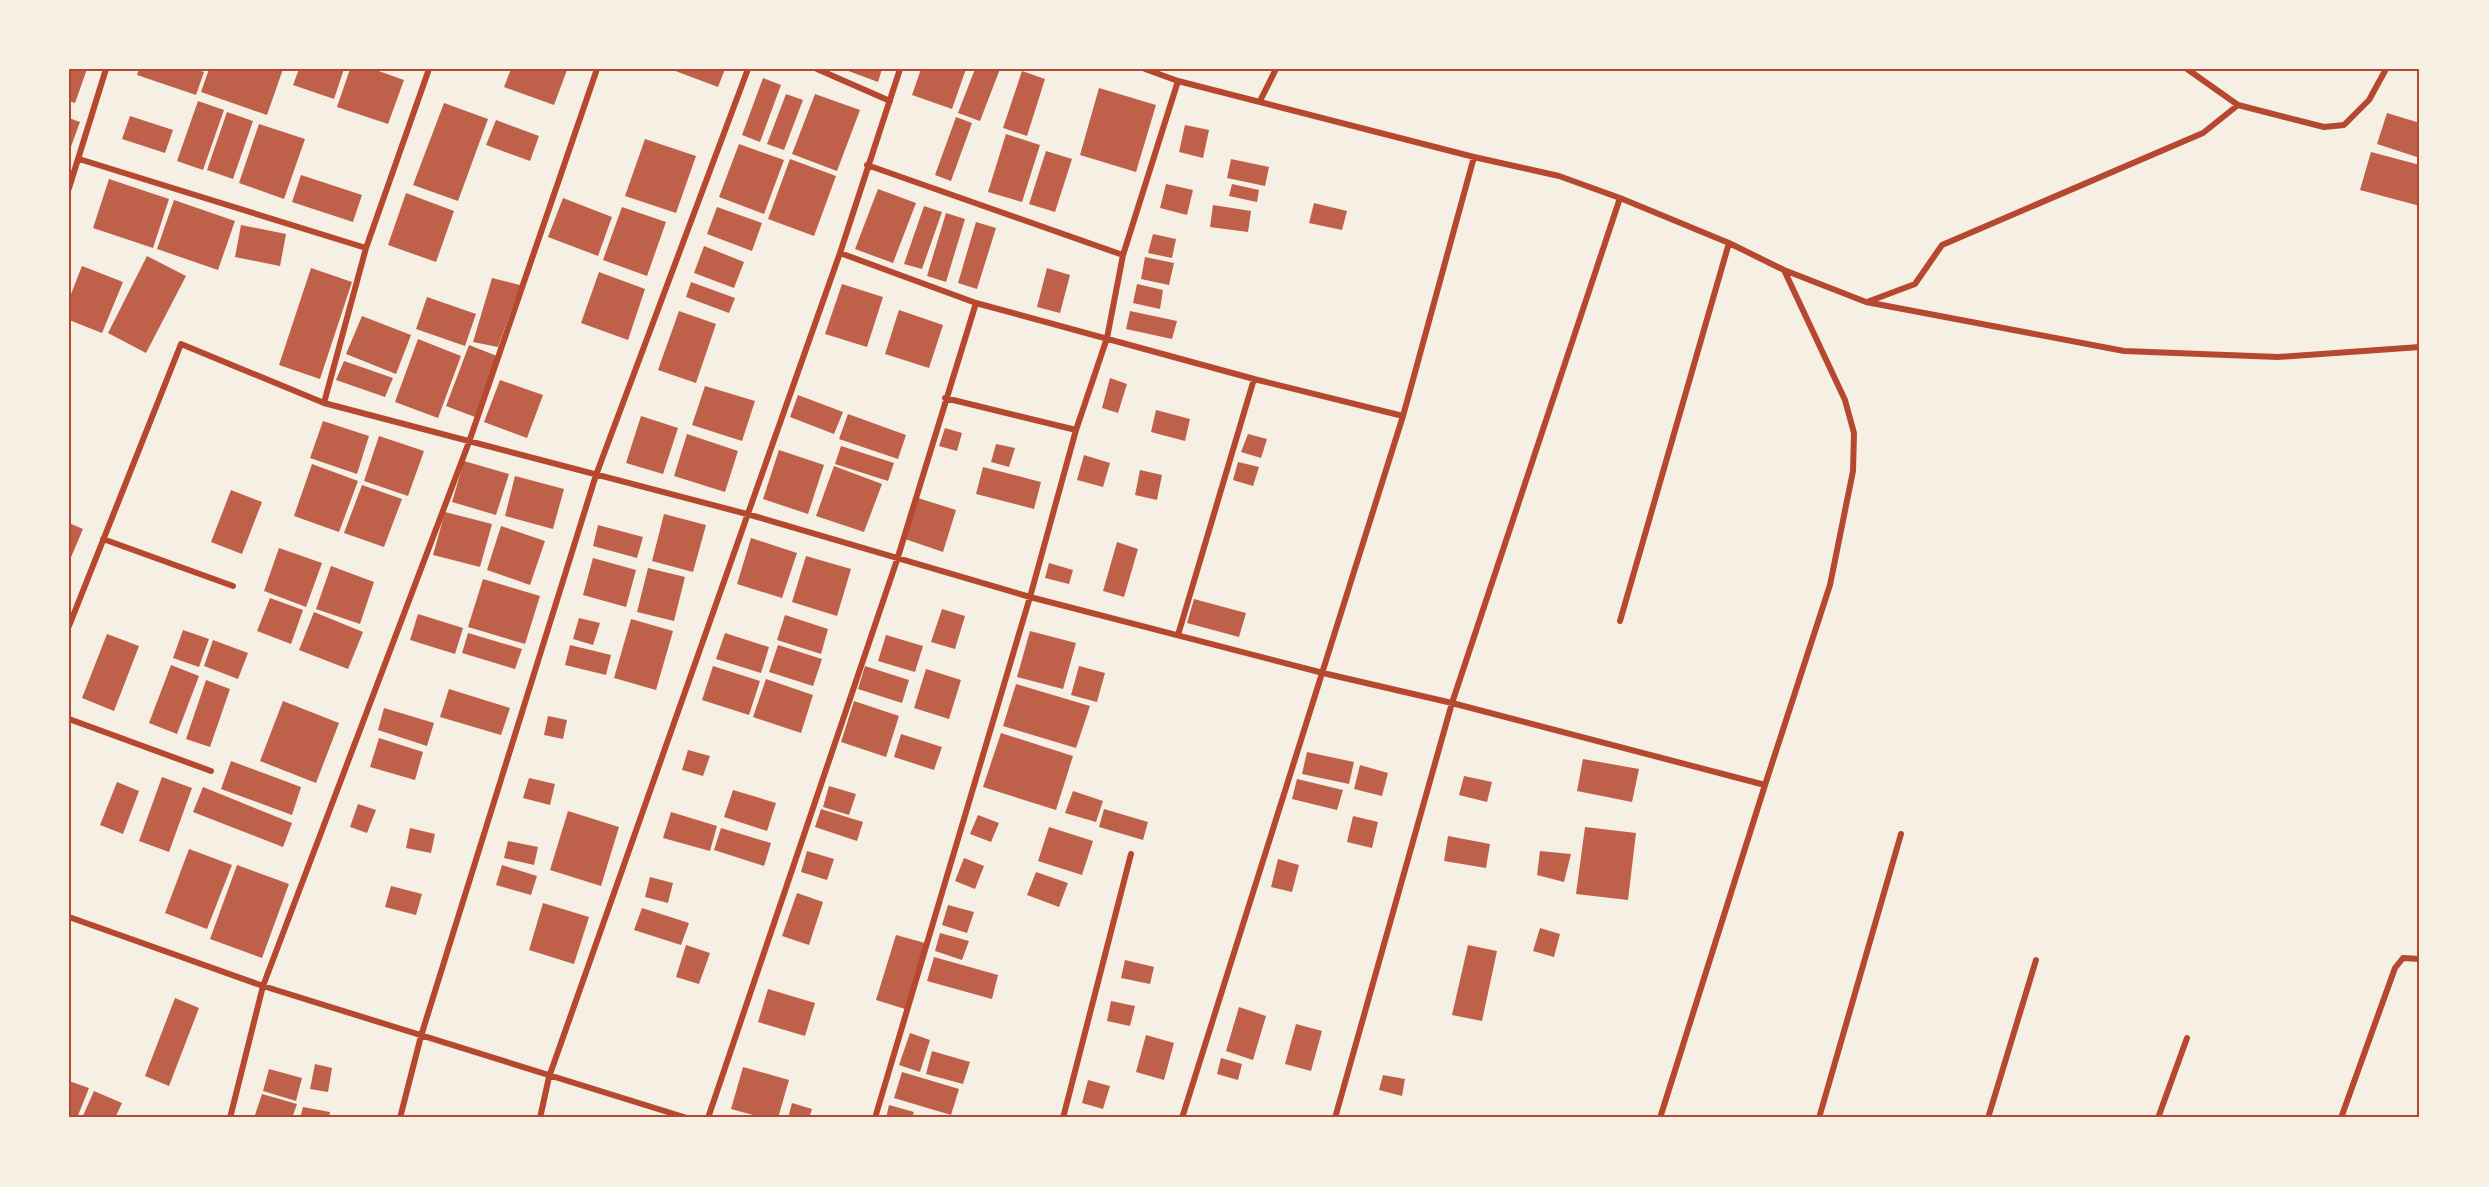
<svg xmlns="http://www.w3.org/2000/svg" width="2489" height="1187" viewBox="0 0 2489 1187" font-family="Quicksand,sans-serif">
<rect width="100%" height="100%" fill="#f6efe4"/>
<path fill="#bf614a" d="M69,69h18l-12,34 -6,-2z
M139,69h56l9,3 -8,23 -59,-20z
M209,69h74l-16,46 -66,-23z
M299,69h45l-10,30 -41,-14z
M350,69h23l31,11 -16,44 -51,-17z
M511,69h53l3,1 -13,35 -50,-18z
M670,69h55l-7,18z
M843,69h39l-4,13z
M921,69h45l-14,40 -40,-14z
M975,69h25l-20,52 -22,-8z
M1022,71l23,8 -18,57 -24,-8z
M763,78l18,7 -21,57 -18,-7z
M1099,88l57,17 -20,67 -56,-17z
M786,94l17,6 -19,50 -17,-6z
M815,94l45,16 -23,61 -45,-17z
M198,101l26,9 -21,60 -26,-9z
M444,103l44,16 -30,82 -45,-16z
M227,112l26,9 -20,58 -26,-9z
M2387,113l33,10v35l-43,-14z
M130,116l43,14 -8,23 -43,-14z
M956,117l16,6 -21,58 -16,-6z
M69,118l11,4 -11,30z
M496,120l43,16 -9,25 -44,-16z
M259,124l46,15 -21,60 -45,-16z
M1185,125l24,5 -6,28 -24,-6z
M1006,134l34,11 -18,57 -34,-10z
M645,139l51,17 -20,57 -51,-17z
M739,144l45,16 -20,54 -45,-17z
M1046,151l26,8 -17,53 -26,-8z
M2371,152l49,13v41l-60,-16z
M790,159l46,17 -22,60 -46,-17z
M1231,159l38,8 -4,19 -38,-8z
M301,175l61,20 -9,27 -61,-20z
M109,179l60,20 -16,49 -60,-20z
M1166,184l27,6 -6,25 -27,-7z
M1232,184l27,6 -2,12 -28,-6z
M878,189l38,14 -23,60 -38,-14z
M406,193l48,18 -18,51 -48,-17z
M563,198l49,19 -14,39 -50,-19z
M174,200l61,21 -17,49 -61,-21z
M1314,203l33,8 -5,19 -33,-7z
M1213,205l38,6 -3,21 -38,-5z
M924,206l18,6 -20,57 -18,-5z
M622,207l44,15 -19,54 -44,-16z
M717,207l45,16 -10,28 -45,-17z
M946,213l19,6 -19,63 -19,-6z
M976,222l20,6 -19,61 -19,-6z
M241,225l45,9 -6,32 -45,-9z
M1153,234l23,5 -4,19 -24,-5z
M704,246l40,16 -10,26 -40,-15z
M147,256l39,20 -40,77 -38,-20z
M1145,257l29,6 -5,22 -28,-6z
M82,266l41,16 -21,51 -33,-13v-21z
M311,268l41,14 -32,97 -41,-14z
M1047,268l23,7 -10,38 -23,-6z
M599,272l46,17 -17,51 -47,-17z
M492,278l28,7 -22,62 -25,-5z
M691,282l44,16 -6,15 -43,-16z
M842,284l41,13 -16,50 -42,-13z
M1137,284l26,6 -3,19 -27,-6z
M427,297l49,17 -11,32 -49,-17z
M899,310l44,15 -14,43 -44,-14z
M679,311l37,13 -20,59 -38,-13z
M1130,311l47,10 -5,18 -46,-10z
M362,316l49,19 -15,39 -50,-20z
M418,339l43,17 -23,62 -43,-16z
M469,345l28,11 -22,61 -29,-11z
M344,361l49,17 -8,19 -49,-17z
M1110,378l17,6 -9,29 -16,-5z
M500,380l43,15 -16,43 -43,-16z
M705,386l50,15 -13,40 -50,-16z
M798,395l45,17 -9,22 -44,-17z
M1156,410l34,9 -5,22 -34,-9z
M848,414l58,21 -8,24 -59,-20z
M641,416l37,12 -15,46 -37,-11z
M323,421l46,15 -12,38 -47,-16z
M945,428l17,5 -5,18 -18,-5z
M687,434l51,17 -13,41 -51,-16z
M1248,434l19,5 -6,19 -20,-6z
M379,436l45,15 -16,45 -44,-15z
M996,444l19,4 -6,19 -18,-5z
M841,446l53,17 -6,18 -53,-17z
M779,450l45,15 -16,49 -45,-15z
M1084,455l26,8 -7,24 -26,-7z
M464,461l45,13 -13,41 -44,-13z
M1238,462l21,5 -6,19 -20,-6z
M312,464l46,17 -19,51 -45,-16z
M834,466l48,18 -18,48 -48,-16z
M983,467l58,15 -7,27 -58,-15z
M1140,470l22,5 -5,25 -22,-5z
M515,476l49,13 -11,40 -48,-13z
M362,485l40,14 -18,48 -40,-14z
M231,490l31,12 -20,52 -31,-12z
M918,498l38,12 -13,42 -38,-13z
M445,512l47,12 -12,43 -47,-12z
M664,514l42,11 -13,47 -41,-11z
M69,523l14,6 -14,33z
M598,525l45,12 -6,21 -44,-12z
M501,526l44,15 -15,44 -43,-15z
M751,538l46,15 -15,45 -45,-14z
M1117,542l21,7 -14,48 -21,-6z
M279,548l43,15 -16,44 -42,-16z
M806,556l45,13 -14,47 -45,-14z
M593,558l43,12 -10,37 -43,-12z
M1049,563l24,7 -4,14 -24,-6z
M331,566l43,16 -14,42 -44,-15z
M648,568l37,9 -11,44 -37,-9z
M483,579l57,17 -15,48 -57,-17z
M270,598l33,12 -12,34 -34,-13z
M1194,599l52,14 -7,24 -52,-14z
M942,609l23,7 -10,33 -24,-7z
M314,612l49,20 -15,37 -49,-19z
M418,614l45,14 -8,26 -45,-14z
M785,615l43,14 -7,25 -44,-14z
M579,618l21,5 -7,22 -20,-6z
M631,619l42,12 -17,59 -42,-12z
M183,630l26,9 -10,28 -26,-9z
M1030,631l46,12 -13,46 -46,-12z
M468,633l54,16 -7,20 -53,-16z
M725,633l44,14 -8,26 -45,-14z
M107,634l32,12 -25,65 -32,-13z
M886,635l37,11 -8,26 -37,-11z
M213,640l35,13 -10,26 -34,-13z
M570,645l41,10 -5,20 -41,-10z
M778,645l44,14 -9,27 -44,-14z
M171,665l28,11 -22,58 -28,-11z
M713,666l47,15 -11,34 -47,-15z
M865,666l44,14 -7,23 -44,-14z
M1079,666l26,7 -8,29 -26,-7z
M926,669l35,11 -12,39 -35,-11z
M766,679l47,16 -12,38 -48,-16z
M206,680l24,9 -20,58 -24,-8z
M1016,684l74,22 -14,42 -73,-22z
M449,689l61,19 -9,27 -61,-18z
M283,701l56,22 -23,60 -56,-22z
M854,701l45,15 -13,41 -45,-15z
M384,708l50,15 -7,23 -49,-16z
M548,716l19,4 -4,19 -19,-4z
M1001,733l72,23 -17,54 -73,-23z
M901,734l41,13 -8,23 -40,-13z
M379,738l44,14 -8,28 -45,-13z
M688,750l22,6 -7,20 -21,-6z
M1307,752l47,10 -5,22 -47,-10z
M1583,759l56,10 -7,33 -55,-11z
M231,761l70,26 -9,28 -71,-26z
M1360,765l28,8 -6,23 -28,-7z
M1464,776l28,6 -5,20 -28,-7z
M162,777l30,11 -23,64 -30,-11z
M529,778l26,6 -5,21 -27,-7z
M1297,779l46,11 -6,20 -45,-11z
M117,782l22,9 -16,43 -23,-9z
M829,786l27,8 -7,21 -26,-8z
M203,787l89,36 -9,24 -90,-35z
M733,790l43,13 -9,28 -43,-14z
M1073,791l30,10 -7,21 -31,-9z
M358,804l18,6 -9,23 -17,-6z
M821,809l42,13 -6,19 -42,-14z
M1104,809l44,13 -5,18 -44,-13z
M568,811l51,16 -18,59 -51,-16z
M671,812l46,14 -7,25 -47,-13z
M978,815l21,8 -8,19 -21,-8z
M1353,816l25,6 -6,26 -25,-6z
M1049,827l44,14 -11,34 -44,-14z
M1585,827l51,6 -8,67 -52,-6z
M410,828l25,6 -4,19 -25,-5z
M721,828l50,15 -7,23 -50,-16z
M1448,836l42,8 -4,24 -42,-7z
M508,841l30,6 -4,18 -30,-7z
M189,849l43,16 -25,64 -42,-16z
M807,851l27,8 -7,21 -26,-8z
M1540,851l31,3 -7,28 -27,-7z
M964,858l20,8 -9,23 -20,-8z
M1278,859l21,6 -7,27 -21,-5z
M237,865l52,19 -27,74 -52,-19z
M502,865l35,11 -6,19 -35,-10z
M1036,872l32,11 -9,24 -32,-12z
M650,877l23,6 -5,20 -23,-6z
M391,886l31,8 -6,21 -31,-8z
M797,893l26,9 -14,43 -27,-9z
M543,903l46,14 -15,47 -45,-14z
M948,905l26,7 -7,21 -25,-8z
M642,908l47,15 -8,22 -47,-15z
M1540,928l20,6 -6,23 -21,-6z
M940,933l29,8 -7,19 -27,-9z
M896,935l29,8 -20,66 -29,-9z
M686,945l24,8 -11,31 -23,-7z
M1468,945l29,6 -15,70 -30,-6z
M934,957l64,18 -6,24 -65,-18z
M1125,960l29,7 -4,17 -29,-6z
M768,989l47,14 -10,33 -47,-14z
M175,998l24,10 -30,78 -24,-10z
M1111,1001l24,5 -5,20 -23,-5z
M1239,1007l27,9 -13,44 -27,-9z
M1296,1024l26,7 -11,40 -26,-7z
M910,1033l20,7 -10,32 -21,-7z
M1146,1035l28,8 -10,37 -28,-8z
M932,1051l38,11 -7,22 -37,-10z
M1221,1058l21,6 -4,16 -21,-6z
M315,1064l17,4 -4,24 -18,-3z
M743,1067l46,13 -11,38h-14l-33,-9z
M269,1069l33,9 -6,23 -33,-10z
M902,1072l57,17 -8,26 -57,-17z
M1383,1075l22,4 -3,17 -23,-6z
M1088,1080l22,6 -7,23 -21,-6z
M69,1081l20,7 -12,30h-8z
M94,1091l28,12 -7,15h-33z
M262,1094l35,10 -5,14h-25l-12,-3z
M792,1103l20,6 -3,9h-21z
M889,1105l25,7 -2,6h-26z
M303,1107l27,5 -1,6h-29z"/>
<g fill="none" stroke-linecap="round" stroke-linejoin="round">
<path stroke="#b5482f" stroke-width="6" d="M817,69l73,32
M1145,69l33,12 296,76 85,19 61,22 109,45 55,27 82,32 258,49 154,6 142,-10
M2187,69l51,36 86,22 20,-2 25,-25 17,-31
M1260,101l16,-32
M79,159l287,89
M867,165l256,90
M69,188l37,-119
M840,253l136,50 278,76 149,37
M1867,302l48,-18 27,-39 261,-112 35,-28
M945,398l131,32
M324,403l42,-155 63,-179
M103,539l130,47
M1620,621l109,-378
M69,626l112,-282 143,59 423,111 283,83 293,76 129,30 313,82 -105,333
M1178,635l76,-256
M69,719l142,52
M1765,785l65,-200 23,-114 1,-38 -9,-33 -61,-130
M69,917l194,69 424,132
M230,1118l33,-132 206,-544 128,-373
M400,1118l21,-82 175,-561 152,-406
M540,1118l9,-41 291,-824 60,-184
M708,1118l189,-558 79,-257
M875,1118l155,-521 46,-167 31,-92 16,-83 55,-174
M1063,1118l68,-264
M1182,1118l221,-702 71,-259
M1335,1118l117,-415 168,-505
M1819,1118l82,-284
M1988,1118l48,-158
M2158,1118l29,-80
M2341,1118l54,-150 8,-10 17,1"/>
</g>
<rect width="2489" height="1187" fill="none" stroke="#f6efe4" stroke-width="141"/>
<rect x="70" y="70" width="2348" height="1046" fill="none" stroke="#b5482f" stroke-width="2"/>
</svg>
